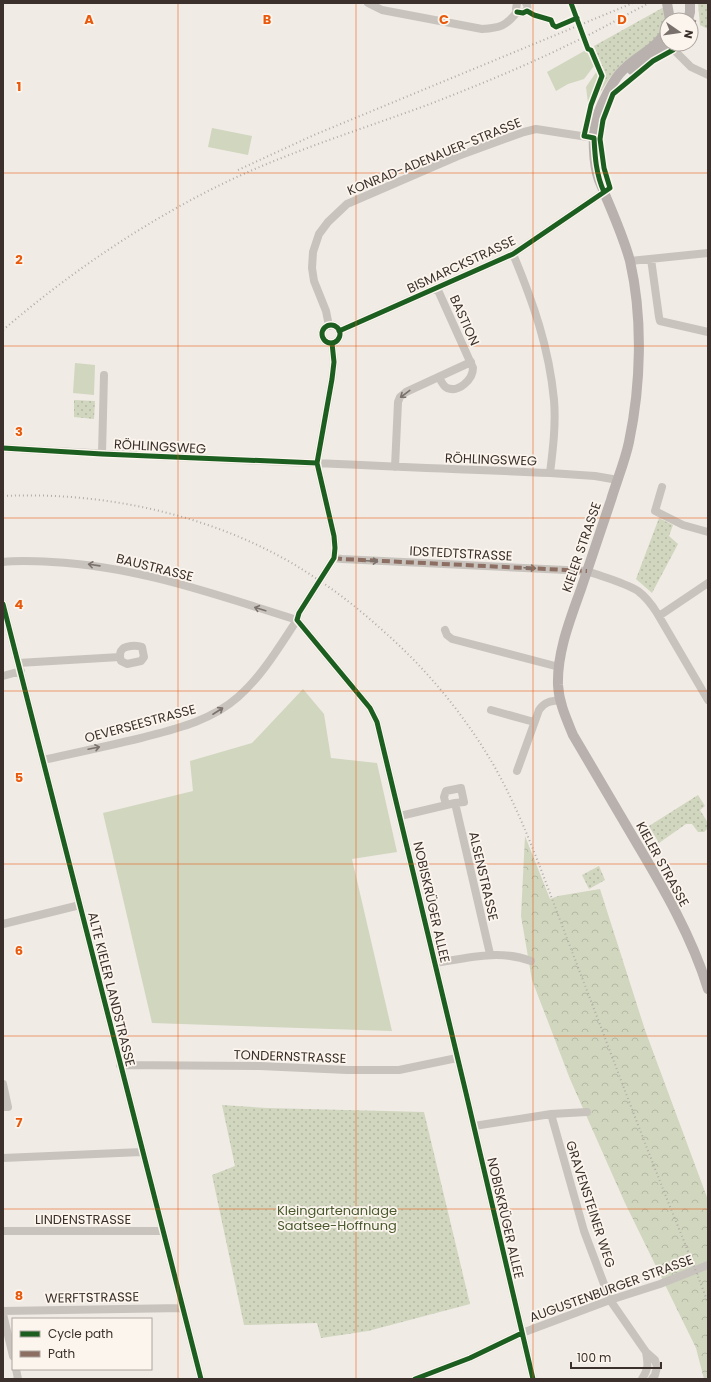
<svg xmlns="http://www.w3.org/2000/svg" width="711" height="1382" viewBox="0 0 711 1382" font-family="Poppins,sans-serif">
<defs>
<pattern id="forest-crowns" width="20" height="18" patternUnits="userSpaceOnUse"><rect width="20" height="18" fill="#d1d6bf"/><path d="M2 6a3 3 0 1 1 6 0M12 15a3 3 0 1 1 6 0" fill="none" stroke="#b4b8a4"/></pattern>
<pattern id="park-dots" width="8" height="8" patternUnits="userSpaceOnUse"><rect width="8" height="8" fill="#d1d6bf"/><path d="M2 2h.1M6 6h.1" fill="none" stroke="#b4b8a4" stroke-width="1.8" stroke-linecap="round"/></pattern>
</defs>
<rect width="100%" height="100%" fill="#f0ebe5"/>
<path fill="#d1d6bf" d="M586,50l8,16 -10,13 -16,5 -12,7 -9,-19z
M597,71l2,5 -11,27 -2,-16z
M212,128l40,8 -4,19 -40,-8z
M75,363l20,2 -1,30 -21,-2z
M303,689l21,25 7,44 46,5 20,89 -45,7 40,172 -240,-8 -49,-210 90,-22 -3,-30 62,-18z"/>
<path fill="url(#forest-crowns)" d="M525,836l25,63 8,-3 42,-7 45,141 63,170v179h-4l-8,-31 -71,-145 -55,-124 -38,-99 -11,-64z"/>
<path fill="url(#park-dots)" d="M698,3h10v26l-8,-4z
M664,7c1,3 2,6 3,9 3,21 -32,37 -45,48 -10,9 -17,21 -24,32l8,-21 -12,-29z
M74,400l21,1 -1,18 -20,-2z
M659,518l14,7 -4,11 9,8 -26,49 -16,-14z
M698,795l7,11 -5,4 8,13v5l-4,4h-6l-6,-8h-6l-27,19 -10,-17z
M599,866l6,14 -16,9 -7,-14z
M222,1105l45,3 157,4 46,192 -102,27 -47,7 -4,-15 -73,2 -32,-150 23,-9z"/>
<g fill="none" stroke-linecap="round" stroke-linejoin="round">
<path stroke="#c9c3be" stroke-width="8" d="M368,3l14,7 100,19c18,-1 24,-3 35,-17
M517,3l-1,6 1,3
M517,12l6,1c4,-2 6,-6 3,-10
M668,44l23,23 17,8
M513,254c20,48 36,93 41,146 2,24 -1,49 -4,73
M651,259l8,58 1,4 48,11
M630,261l78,-8
M437,288l36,80c0,11 -14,25 -26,20 -4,-2 -6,-7 -8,-11
M322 334a9 9 0 1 1 18 0a9 9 0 1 1-18 0Z
M329,326l-3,-15 -12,-30 -2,-13 1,-16 6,-18 9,-12 19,-18 111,-48 66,-24 12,-3 58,9
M339,331l174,-77 91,-62
M3,448c182,11 365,17 547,25l45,3 23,4
M102,454l2,-79
M395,467l3,-65 2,-5 6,-5 65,-30
M662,487l-7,24 28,14 25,7
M334,558l8,1 245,12c16,6 37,11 51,20 8,6 14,14 19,22l51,87
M3,562c16,-2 33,-1 49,0 84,4 165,33 245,58
M3,604l198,775
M659,616l49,-33
M297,620l73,88 7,14 89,371 67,286
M445,630l2,5 5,4 107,28
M18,663l102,-6 1,4 6,3 14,-3 3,-4 -2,-10c-5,-2 -18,-2 -21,4 -1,1 -1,5 -1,6
M3,676l18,-5
M491,710l43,12
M43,760c32,-7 65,-14 98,-22 34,-9 70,-17 97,-41 24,-21 41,-50 59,-77l2,-7 35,-55 1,-10 -1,-12 -17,-73 15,-84 2,-17 -2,-19
M517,771l22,-61c5,-8 12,-9 21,-10
M446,805l-2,-8 2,-6 15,-3 3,14 -9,1
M400,816l55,-13 35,151
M3,924l77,-19
M435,963c32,-5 65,-14 96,-2
M120,1065l140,1 87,4h52l58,-12
M3,1084l5,23h-5
M551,1114l36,-2
M474,1126l77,-12 33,117 26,69 36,52 9,8 2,7 -2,8 -3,4
M3,1158l139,-6
M3,1231h159
M3,1311l179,-3
M3,1314l10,42
M16,1369l2,10
M415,1379l55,-21 52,-25 88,-33 50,-16 48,-19
M642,1379c7,-11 6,-15 4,-27"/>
<path stroke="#b8b1ad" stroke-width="10" d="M667,3l3,17
M688,20l2,-8v-9
M667,30c-10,19 -30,25 -44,40 -10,9 -21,33 -26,46 -5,17 -4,47 2,64 2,5 5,11 7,17 9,21 18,42 24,64 13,57 11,124 -1,181 -4,19 -12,38 -18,58 -10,29 -20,60 -30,89 -11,31 -24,63 -23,96 1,18 8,33 15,50 21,36 42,71 63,107 28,47 56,95 72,147
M632,70l40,-26"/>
<path stroke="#b1aca8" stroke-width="2" stroke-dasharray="1 3" stroke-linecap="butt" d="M238,170l76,-35 319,-132
M3,330c64,-55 134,-103 209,-141 69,-35 145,-58 218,-85 46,-18 93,-37 138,-59 28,-13 54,-28 81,-42
M3,496c105,-5 220,21 308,79 25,16 48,34 70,54 44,38 82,84 112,135 28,49 47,103 67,156 14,37 28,73 42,110 20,53 40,106 61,159 15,38 31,76 45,114"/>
<path stroke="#8d6e63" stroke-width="4" stroke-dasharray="8 4" stroke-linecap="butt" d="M691,27l5,-10
M334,558l8,1 245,12"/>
<defs>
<path id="cycleway" d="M571,3l17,46 3,1 11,26 -11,29 -7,31 10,2c1,19 2,36 10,54
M517,12l6,1 4,-2 7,4 17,5 2,5 3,2 21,-9
M322 334a9 9 0 1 1 18 0a9 9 0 1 1-18 0Z
M339,331l174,-77 97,-66 -6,-20 -4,-29 3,-19 10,-26 40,-33 20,-11 6,-6
M332,343l2,19 -2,17 -15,84 17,73 1,12 -1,10 -35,55 -2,7 73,88 7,14 89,371 67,286
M3,448l99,6 215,9
M3,604l198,775
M415,1379l55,-21 52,-25"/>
</defs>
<use href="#cycleway" stroke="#fbf5ee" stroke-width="8"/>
<use href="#cycleway" stroke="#1b5e20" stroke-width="5"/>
</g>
<defs><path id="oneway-shaft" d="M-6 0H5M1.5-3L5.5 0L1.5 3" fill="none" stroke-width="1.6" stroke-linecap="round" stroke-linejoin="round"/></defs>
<g stroke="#7b726d">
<use href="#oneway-shaft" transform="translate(405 394) rotate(143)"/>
<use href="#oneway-shaft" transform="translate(372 561) rotate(3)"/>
<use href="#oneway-shaft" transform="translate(94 565) rotate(-172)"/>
<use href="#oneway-shaft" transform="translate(530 568) rotate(3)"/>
<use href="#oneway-shaft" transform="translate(260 609) rotate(-163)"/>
<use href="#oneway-shaft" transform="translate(218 711) rotate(-33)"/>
<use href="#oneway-shaft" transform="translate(94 748) rotate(-12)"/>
</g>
<path fill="none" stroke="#e8590c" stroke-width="1" stroke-opacity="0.55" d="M178,3v1376M356,3v1376M533,3v1376M3,173h705M3,346h705M3,518h705M3,691h705M3,864h705M3,1036h705M3,1209h705"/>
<g text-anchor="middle" stroke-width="3.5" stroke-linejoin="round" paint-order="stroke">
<g font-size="13" fill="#3b302b" stroke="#fbf5ee">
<text transform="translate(434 156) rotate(-22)" y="5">KONRAD-ADENAUER-STRASSE</text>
<text transform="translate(461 264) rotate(-25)" y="5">BISMARCKSTRASSE</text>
<text transform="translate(465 320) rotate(66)" y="5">BASTION</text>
<text transform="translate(160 446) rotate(3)" y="5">RÖHLINGSWEG</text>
<text transform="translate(491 459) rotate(2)" y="5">RÖHLINGSWEG</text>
<text transform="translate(581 547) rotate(-71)" y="5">KIELER STRASSE</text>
<text transform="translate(461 553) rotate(3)" y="5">IDSTEDTSTRASSE</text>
<text transform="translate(155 567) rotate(14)" y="5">BAUSTRASSE</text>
<text transform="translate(140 723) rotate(-15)" y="5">OEVERSEESTRASSE</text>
<text transform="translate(663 864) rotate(61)" y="5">KIELER STRASSE</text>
<text transform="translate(484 876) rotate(77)" y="5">ALSENSTRASSE</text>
<text transform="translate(432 902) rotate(77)" y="5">NOBISKRÜGER ALLEE</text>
<text transform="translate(112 989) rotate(76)" y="5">ALTE KIELER LANDSTRASSE</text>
<text transform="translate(290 1056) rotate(2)" y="5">TONDERNSTRASSE</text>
<text transform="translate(591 1204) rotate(72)" y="5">GRAVENSTEINER WEG</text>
<text transform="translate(506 1218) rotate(77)" y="5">NOBISKRÜGER ALLEE</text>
<text x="83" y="1224">LINDENSTRASSE</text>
<text transform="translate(611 1288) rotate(-20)" y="5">AUGUSTENBURGER STRASSE</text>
<text transform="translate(92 1297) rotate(-1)" y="5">WERFTSTRASSE</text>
</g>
<g font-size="13" fill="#4a5a2e" stroke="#fbf5ee">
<text x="337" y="1215">Kleingartenanlage<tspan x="337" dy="15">Saatsee-Hoffnung</tspan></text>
</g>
</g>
<g font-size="13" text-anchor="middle" font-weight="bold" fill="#e8590c" stroke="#fbf5ee" stroke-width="3.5" stroke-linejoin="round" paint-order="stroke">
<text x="89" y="24">A</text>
<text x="267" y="24">B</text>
<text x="444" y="24">C</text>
<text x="622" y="24">D</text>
<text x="19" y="91">1</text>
<text x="19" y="264">2</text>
<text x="19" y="436">3</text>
<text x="19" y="609">4</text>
<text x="19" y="782">5</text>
<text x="19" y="955">6</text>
<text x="19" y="1127">7</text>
<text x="19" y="1300">8</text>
</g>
<rect width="711" height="1382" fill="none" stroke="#3b302b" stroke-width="8"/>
<rect x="12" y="1318" width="140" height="52" fill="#fbf5ee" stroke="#aea6a0"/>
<rect x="20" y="1331" width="20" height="6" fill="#1b5e20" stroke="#aea6a0"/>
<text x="48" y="1338" font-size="12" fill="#3b302b">Cycle path</text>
<rect x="20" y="1351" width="20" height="6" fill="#8d6e63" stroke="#aea6a0"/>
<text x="48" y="1358" font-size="12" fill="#3b302b">Path</text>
<g transform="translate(679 32) rotate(103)"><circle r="19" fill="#fbf5ee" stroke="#aea6a0"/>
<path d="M0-3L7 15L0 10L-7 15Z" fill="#7a716c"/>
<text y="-6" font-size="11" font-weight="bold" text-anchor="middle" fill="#3b302b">N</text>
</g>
<path d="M571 1362v6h90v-6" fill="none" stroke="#3b302b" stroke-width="2"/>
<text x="577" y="1362" font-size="12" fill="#3b302b" stroke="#fbf5ee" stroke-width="3" paint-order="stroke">100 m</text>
</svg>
